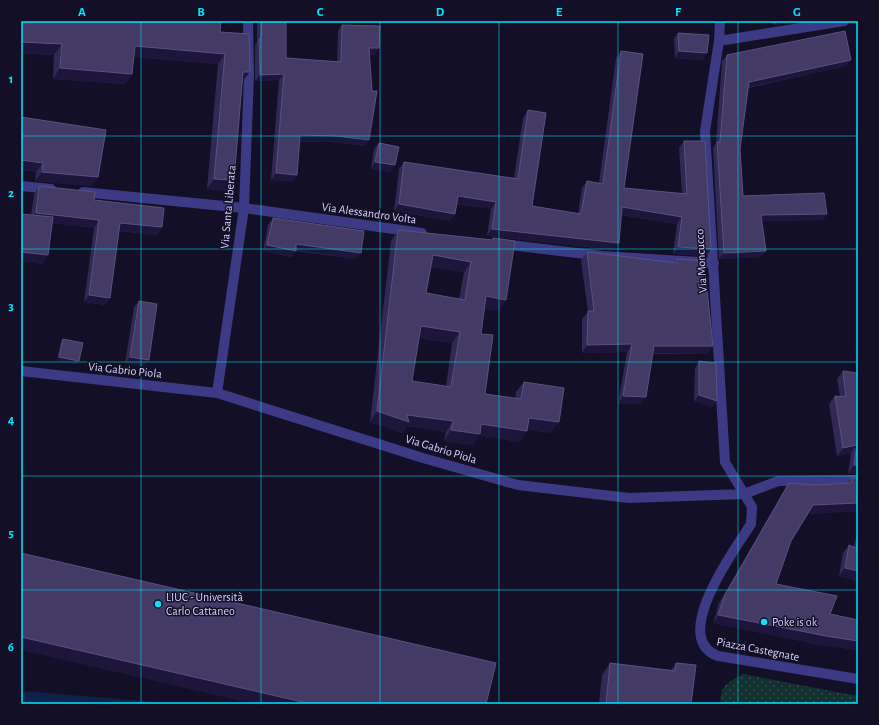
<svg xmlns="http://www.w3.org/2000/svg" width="879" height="725" viewBox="0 0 879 725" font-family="'Alegreya Sans',sans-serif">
<defs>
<pattern id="garden-dots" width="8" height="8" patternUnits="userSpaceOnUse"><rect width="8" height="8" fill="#12302f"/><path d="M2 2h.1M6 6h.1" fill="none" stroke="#344d4e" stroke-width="1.8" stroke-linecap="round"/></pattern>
</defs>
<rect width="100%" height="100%" fill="#130f26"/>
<path fill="url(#garden-dots)" d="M743,674l115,22v8h-137c-2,-19 7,-21 22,-30z"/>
<path fill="#0c2248" d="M21,691l137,11v2h-137z"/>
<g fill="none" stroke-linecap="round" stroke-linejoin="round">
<path stroke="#3d3a85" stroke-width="10" d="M720,21l-1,20 -14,90 20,331 27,45 -1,17c-16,25 -82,114 -33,132l140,23
M719,41l125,-20
M21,186l30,3
M83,192l161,16 178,25
M501,244l101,12 112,7
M21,371l196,22 206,65 95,27 111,13 115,-4 34,-13 80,-1
M217,393l27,-185 5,-133 -1,-54"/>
</g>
<path fill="#312854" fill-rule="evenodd" d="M21,21h200l-1,11 22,50 -15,109 -20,-2 11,-125 -84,-7 -2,17 -7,10 -72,-5 1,-24 -33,-2z
M257,21h29v37l51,4 1,-31 4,-6 37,23 -5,7 -5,-1 -4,92 -33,-4h-32l-3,33 -4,6 -22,-1 8,-100 -24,1v-36l2,-3z
M769,21h27v1l-21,3z
M678,33l25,27 -28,-2 -1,-19z
M621,51l3,137 58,6 -3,-46 5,-7 27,108 -5,7 -33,-2 4,-30 -56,-9 -7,35 -127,-14 4,-27 -34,-5 -7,17 -56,-10 5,-42 5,-7 110,16 9,-60 5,-8 4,96 46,8 4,-26 5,-7 12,2 17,-125z
M727,55l124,5 -5,6 -98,22 -8,61 3,47 84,18 -4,6 -61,1 -1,36 -42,2 -6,-111 3,-5 6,-82z
M21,117l71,69 -57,-5 1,-9 -15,-2z
M379,143l12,29 -20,-3 3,-20z
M39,186l55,14 68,27 -5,8 -38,-4 -9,67 -5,7 -21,-3 10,-74 -42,-5 -4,32 -6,9 -21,-3v-47l10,1 3,-21z
M273,218l83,41 -60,-8 -5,6 -28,-6 5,-26z
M398,230l94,10 1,-2 13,62 -7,11 -15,-3 -3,26 4,60 30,5 1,-7 8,-10 27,51 -24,-4 -8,13 -40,-7 -7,10 -28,-4 2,-9 -39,-6 -5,7 -32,-11 21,-181zM430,267l34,5 -5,27 -33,-6zM419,338l33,5 -6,43 -34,-5z
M587,252l87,11 3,-4 31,95h-55l-12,50h-23l9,-52 -45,1v-34l6,-7 -7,-52z
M139,301l10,59 -5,6 -19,-3 9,-56z
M63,339l16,22 -2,3 -20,-4 4,-18z
M699,361l14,46 -19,-6 1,-33z
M843,371l15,2v101h-10l3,-21 -14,3 -8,-52 6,-8h5l-3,-17z
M852,478h6v33l-50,3 -17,27 -15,43 54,30 28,6v30l-38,-5 -107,-22 6,-20 65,-112 5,-8 25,2 34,-2z
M858,532v49l-19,-5 4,-23 6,-8 4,2z
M610,663l61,7 5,-7 15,41h-92l3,-29z"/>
<path fill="#1d163a" d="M778,21h18v1l-21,3z
M21,42l41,2 -8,11 -33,-2z
M135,46l90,8 -7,10 -91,-7z
M369,48h10l-5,7 -10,-1z
M679,51l28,2 -4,7 -28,-2z
M851,60l-5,6 -101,22 4,-6z
M60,68l72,6 -7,10 -72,-5z
M243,72h7l-8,10z
M284,74l-5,6 -24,1 5,-6z
M300,135l36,1 33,4 -4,6 -33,-4h-36z
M21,160l22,3 -7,9 -15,-2z
M375,162l20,3 -4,7 -20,-3z
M42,172l56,5 -6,9 -57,-5z
M276,173l21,2 -4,6 -22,-1z
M214,179l20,1 -7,11 -20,-2z
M458,196l38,6 -5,7 -38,-6z
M399,204l56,10 -5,7 -56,-10z
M622,207l60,10 -5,7 -60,-10z
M36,213l63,7 -5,8 -63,-7z
M827,214l-4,6 -66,1 4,-6z
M120,223l42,4 -5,8 -43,-5z
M492,229l127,14 -5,7 -127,-14z
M296,244l65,9 -5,6 -61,-9 1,1 -5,6 -28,-6 4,-6z
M678,247l33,2 -5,7 -33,-2z
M766,251l-5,6 -42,2 5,-6z
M21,252l27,3 -6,9 -21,-3z
M433,255l38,7 -7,10 -39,-6z
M89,295l21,3 -5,7 -21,-3z
M486,296l20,4 -7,11 -21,-4z
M421,326l39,6 -8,11 -38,-6z
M632,344l-5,8 -45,1 5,-8z
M654,346h59l-5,8 -59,-1z
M59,357l20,4 -2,3 -20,-4z
M130,357l19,3 -5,6 -19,-3z
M699,395l18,6 -4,6 -19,-6z
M623,396l23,1 -5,7h-23z
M377,411l30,4 46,6 -7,11 -39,-6 -5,7 -32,-11z
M529,418l30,4 -8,11 -29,-5z
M481,424l46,7 -8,11 -40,-7 -7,10 -28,-4 7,-11z
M857,445l-6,8 -14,3 6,-8z
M854,465l4,1v8h-10z
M858,503v8l-50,3 5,-9z
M845,568l13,3v10l-19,-5z
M718,615l140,26v9l-38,-5 -107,-22z
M21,637l290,67h-57l-233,-54z"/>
<path fill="#433a66" stroke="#5a527e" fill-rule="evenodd" d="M21,21h200l-1,11 29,2 1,38h-7l-9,108 -20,-1 11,-125 -90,-8 -3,28 -72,-6 2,-24 -41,-2z
M262,21h24v37l55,4 1,-37 38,1 -1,22h-10l3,43h5l-8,49 -33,-4 -36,-1 -3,40 -21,-2 8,-99 -24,1 -1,-36h2z
M845,31l6,29 -102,22 -9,67 3,47 81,-3 3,21 -66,1 5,36 -42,2 -7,-111h3l7,-87z
M678,33l31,2 -2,18 -28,-2z
M621,51l22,3 -19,134 63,6 -3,-53h21l6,108 -33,-2 4,-30 -60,-10 -3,36 -127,-14 4,-27 -38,-6 -3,18 -56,-10 5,-42 114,17 10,-69 18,3 -14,93 49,8 6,-33 16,3z
M21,117l85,13 -8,47 -56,-5 1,-9 -22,-3z
M379,143l20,4 -4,18 -20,-3z
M39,186l56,6 -1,8 70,8 -2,19 -42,-4 -10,75 -21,-3 10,-75 -63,-7z
M21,214l32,3 -5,38 -27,-3z
M273,218l91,13 -3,22 -65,-9v7l-29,-6z
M398,230l95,10v-2l22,3 -9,59 -20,-4 -5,38 12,1 -8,59 36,5 3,-17 40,6 -5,34 -30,-4 -2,13 -46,-7 -1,10 -29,-4 2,-9 -46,-6 2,7 -32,-11zM433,255l38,7 -6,38 -39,-7zM421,326l39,6 -9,55 -39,-6z
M587,252l90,11v-4l27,2 9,85h-59l-8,51 -23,-1 9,-52 -45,1 1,-34h6z
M139,301l18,3 -8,56 -19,-3z
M63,339l20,4 -4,18 -20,-4z
M699,361l17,2 1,38 -18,-6z
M843,371l15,2v93l-4,-1 3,-20 -14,3 -8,-52 11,1z
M852,478h6v25l-45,2 -22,36 -15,43 61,12 -7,18 28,6v21l-32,-5 -108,-21 7,-20 64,-112 25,2 37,-2z
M858,542v29l-13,-3 4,-23 7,3z
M21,553l475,110 -10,41h-175l-290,-67z
M610,663l65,8 1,-8 20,2 -5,39h-85z"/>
<path fill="none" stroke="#00e5ff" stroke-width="1" stroke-opacity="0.55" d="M141,21v683M261,21v683M380,21v683M499,21v683M618,21v683M738,21v683M21,136h837M21,249h837M21,362h837M21,476h837M21,590h837"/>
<g fill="#00e5ff" stroke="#130f26" stroke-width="1.5">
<circle cx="158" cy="604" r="4"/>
<circle cx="764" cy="622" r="4"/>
</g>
<g text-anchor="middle" stroke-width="3" stroke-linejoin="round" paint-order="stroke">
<g font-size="12" fill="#d9d4ff" stroke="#130f26">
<text transform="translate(228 207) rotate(-85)" y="4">Via Santa Liberata</text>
<text transform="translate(369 213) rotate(8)" y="4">Via Alessandro Volta</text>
<text transform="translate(701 261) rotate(-93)" y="4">Via Moncucco</text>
<text transform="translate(125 370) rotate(6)" y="4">Via Gabrio Piola</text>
<text transform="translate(441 449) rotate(17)" y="4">Via Gabrio Piola</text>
<text transform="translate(758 649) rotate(11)" y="4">Piazza Castegnate</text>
</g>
<g font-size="12" fill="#d9d4ff" stroke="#130f26" text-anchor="start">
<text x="166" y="601">LIUC - Università<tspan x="166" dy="14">Carlo Cattaneo</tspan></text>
<text x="772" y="626">Poke is ok</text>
</g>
</g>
<rect width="879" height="725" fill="none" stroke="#130f26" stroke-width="44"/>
<rect x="22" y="22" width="835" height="681" fill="none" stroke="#00e5ff" stroke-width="1.5"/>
<g font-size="13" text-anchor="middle" font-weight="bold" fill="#00e5ff">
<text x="82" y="16">A</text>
<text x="201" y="16">B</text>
<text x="320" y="16">C</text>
<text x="440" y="16">D</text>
<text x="559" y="16">E</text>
<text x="678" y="16">F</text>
<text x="797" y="16">G</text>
<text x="11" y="83">1</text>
<text x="11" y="197">2</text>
<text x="11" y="310">3</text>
<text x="11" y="424">4</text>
<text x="11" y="537">5</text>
<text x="11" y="651">6</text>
</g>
</svg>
